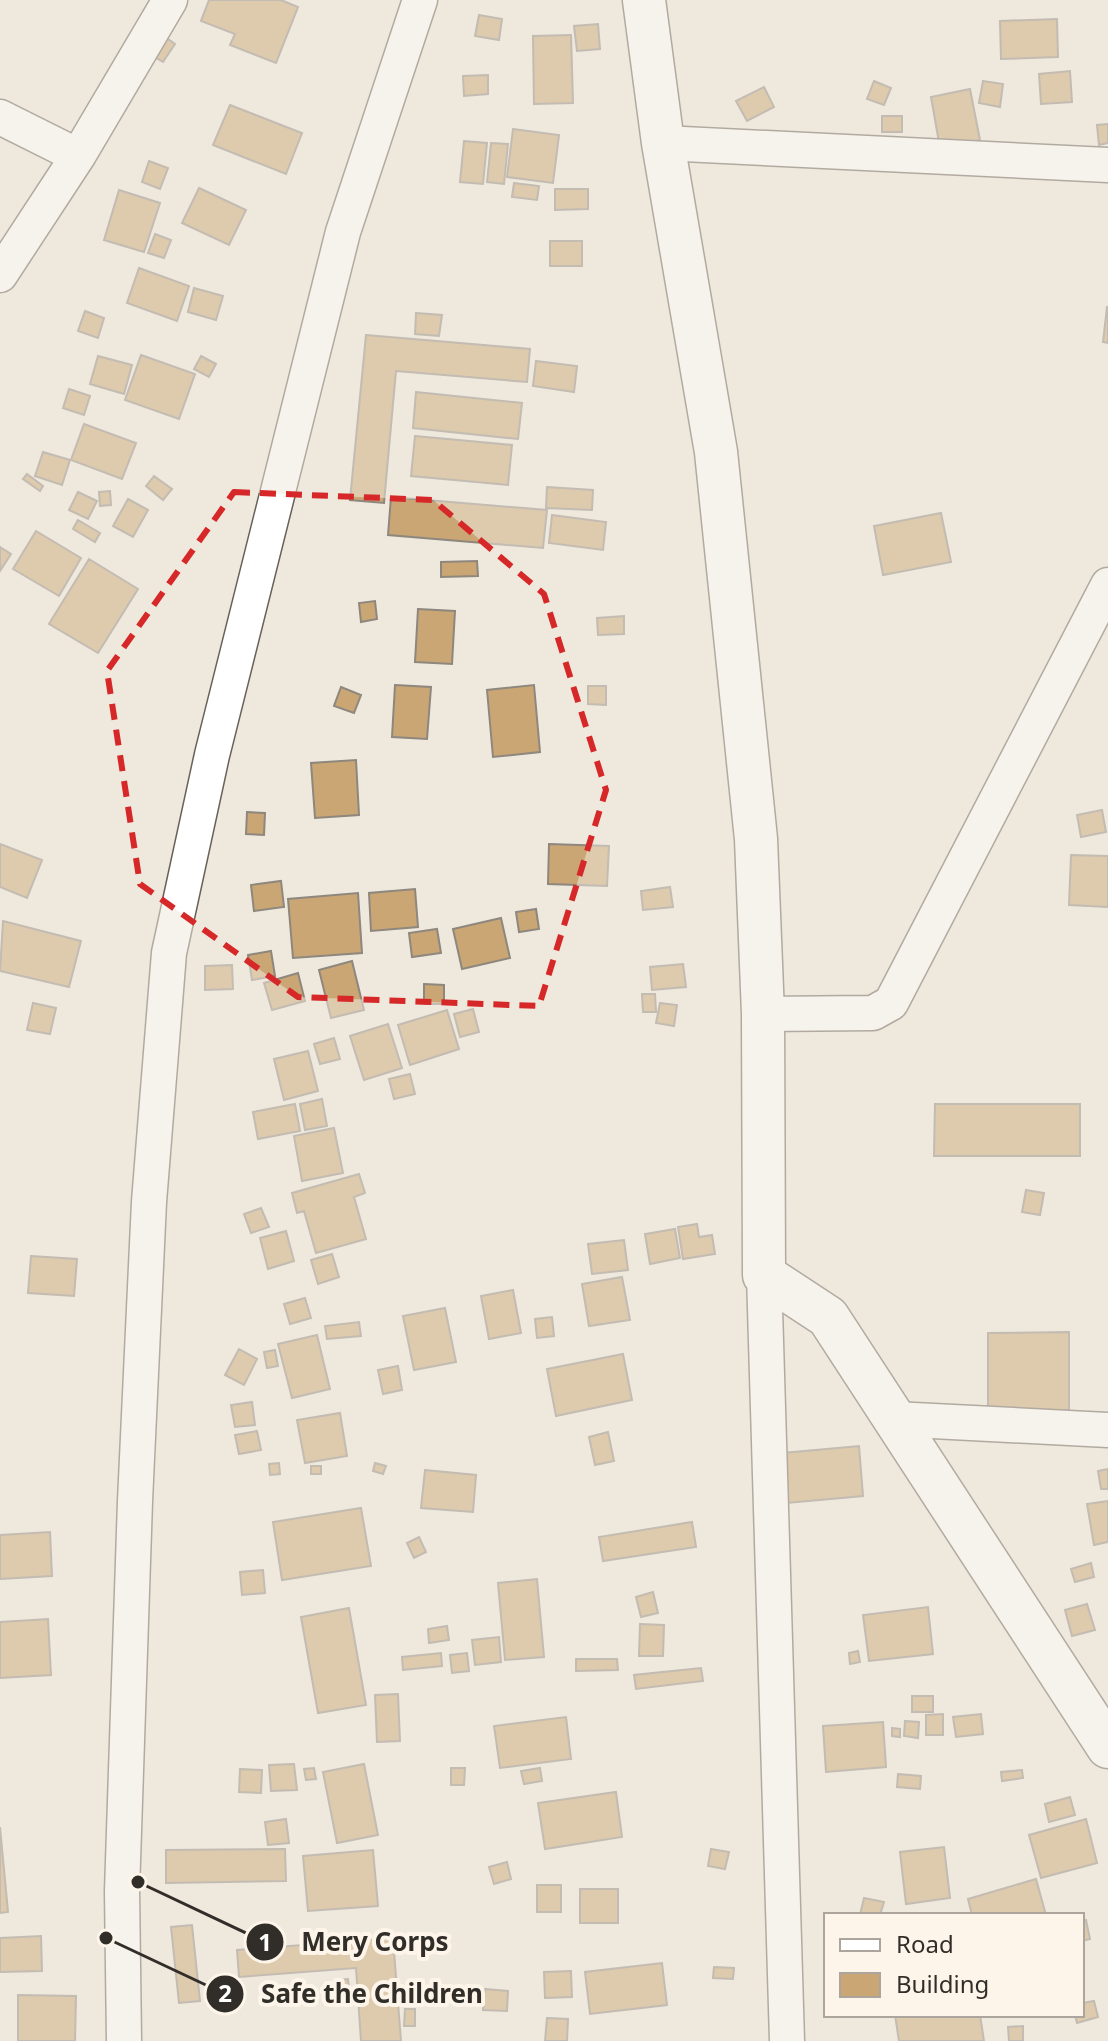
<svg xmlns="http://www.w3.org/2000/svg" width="1108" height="2041" viewBox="0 0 1108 2041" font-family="'Noto Sans',sans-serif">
<rect width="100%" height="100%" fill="#efe8dd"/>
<path fill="#caa674" stroke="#8e877e" stroke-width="2" d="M209,0h72l17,7 -22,56 -46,-18 5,-11 -34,-13z
M479,15l23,4 -3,21 -24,-4z
M1057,19l1,38 -57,2 -1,-38z
M598,24l2,25 -23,2 -3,-25z
M161,34l14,10 -12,18 -15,-9z
M571,35l2,68 -39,1 -1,-68z
M1070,71l2,31 -31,2 -2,-30z
M488,75v19l-24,2 -1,-20z
M874,81l17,7 -7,17 -17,-6z
M983,81l20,3 -3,23 -21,-4z
M764,87l10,20 -27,14 -11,-20z
M970,89l10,51 -40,8 -9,-51z
M230,105l72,28 -16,41 -73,-29z
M882,116h20v16h-20z
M1108,124v19l-9,2 -2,-20z
M513,129l46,6 -6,48 -46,-6z
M464,141l23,2 -4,41 -23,-2z
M491,143l17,1 -4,40 -17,-2z
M149,161l19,7 -8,21 -18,-7z
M514,183l25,3 -2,14 -25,-3z
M199,188l47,22 -17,35 -47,-22z
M555,189h33v20l-33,1z
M119,190l41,13 -16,49 -40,-12z
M155,234l16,6 -7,18 -16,-5z
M550,241h32v25h-32z
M139,268l50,18 -12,35 -50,-18z
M194,288l29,8 -7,24 -28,-8z
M1107,307h1v36l-5,-1z
M85,311l19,7 -6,20 -20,-7z
M416,313l26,2 -3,21 -24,-2z
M366,335l164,14 -3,33 -131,-11 -12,132 -34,-3z
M141,355l54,19 -16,45 -54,-19z
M98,356l34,9 -8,29 -34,-10z
M201,356l15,8 -7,13 -15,-8z
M536,361l41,5 -3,26 -41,-6z
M69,389l21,7 -6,19 -21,-7z
M416,392l106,11 -4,36 -105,-11z
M84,424l52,19 -14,36 -51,-19z
M415,436l97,9 -4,40 -97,-9z
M43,452l27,8 -8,25 -27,-9z
M27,474l16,12 -3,5 -17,-12z
M154,476l18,13 -9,11 -17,-14z
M547,487l46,3 -1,20 -46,-2z
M110,491l1,14 -11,1 -1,-14z
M78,492l19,9 -9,18 -19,-9z
M391,497l156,13 -4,38 -155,-13z
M128,499l20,11 -15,27 -20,-11z
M941,513l10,49 -68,13 -9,-49z
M552,515l54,7 -3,28 -54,-7z
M78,520l22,13 -5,9 -22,-13z
M36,531l45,27 -22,38 -46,-27z
M0,547l11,7 -11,17z
M89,559l49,30 -40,64 -49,-29z
M477,561l1,15 -37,1v-15z
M375,601l2,18 -16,3 -2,-19z
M418,609l37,2 -3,53 -37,-2z
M624,616v18l-26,1 -1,-17z
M395,685l36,2 -4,52 -35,-2z
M534,685l6,67 -47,5 -6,-67z
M588,686h18v19l-18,-1z
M341,687l20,8 -7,18 -20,-7z
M356,760l3,55 -44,3 -4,-55z
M1102,810l4,22 -25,5 -4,-22z
M247,812l18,1 -1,22 -18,-1z
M0,844l42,16 -15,38 -27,-11z
M549,844l60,2 -2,40 -59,-2z
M1071,855l37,1v51l-39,-2z
M281,881l3,26 -30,4 -3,-26z
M670,887l3,20 -30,3 -2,-19z
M415,889l3,38 -47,4 -2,-38z
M358,893l4,60 -69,5 -5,-59z
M536,909l3,20 -20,3 -3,-20z
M501,918l9,40 -48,11 -9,-40z
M3,921l78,20 -12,46 -69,-16z
M437,929l4,24 -29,4 -3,-24z
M271,951l4,25 -23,4 -4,-25z
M352,961l12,49 -33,8 -12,-48z
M683,964l3,23 -34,3 -2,-23z
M232,965l1,24 -28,1v-24z
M298,973l7,28 -33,9 -8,-27z
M424,984l20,1v19h-20z
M642,994h13l1,18h-13z
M33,1003l23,5 -6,26 -23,-4z
M660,1003l17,2 -3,21 -18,-3z
M473,1009l6,23 -19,5 -6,-23z
M447,1010l12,39 -49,16 -12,-40z
M388,1024l14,44 -38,12 -14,-44z
M334,1038l6,21 -20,5 -6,-20z
M308,1051l10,40 -34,9 -10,-41z
M410,1074l5,20 -21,5 -5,-20z
M322,1099l5,27 -22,4 -5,-26z
M295,1104l5,27 -42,8 -5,-27z
M935,1104h145v52h-146z
M334,1128l9,45 -41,8 -8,-45z
M359,1174l6,19 -11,4 12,42 -50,14 -12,-42 -7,2 -5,-20z
M1026,1190l18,3 -4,22 -18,-3z
M261,1208l8,19 -18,6 -7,-19z
M697,1224l2,13 13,-2 3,19 -32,5 -5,-32z
M675,1229l5,29 -30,6 -5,-30z
M286,1231l8,30 -26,8 -8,-31z
M624,1240l4,30 -36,4 -4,-30z
M332,1254l7,23 -21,7 -7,-24z
M31,1256l46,3 -3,37 -46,-3z
M622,1277l8,43 -41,6 -7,-42z
M513,1290l8,43 -32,6 -8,-43z
M305,1298l6,20 -21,6 -6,-20z
M445,1308l11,54 -42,8 -11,-54z
M552,1317l2,19 -17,2 -2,-19z
M359,1322l2,14 -34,3 -2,-13z
M1069,1332v78h-81v-77z
M317,1335l13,54 -38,9 -14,-54z
M239,1349l18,10 -13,26 -19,-10z
M275,1350l3,16 -11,2 -3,-16z
M623,1354l9,46 -76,16 -9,-47z
M398,1366l4,24 -19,4 -5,-24z
M252,1402l3,23 -20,2 -4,-22z
M340,1413l7,43 -42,7 -8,-43z
M257,1431l4,19 -22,4 -4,-19z
M608,1432l6,29 -19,4 -6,-28z
M859,1446l4,50 -76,7 -4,-50z
M279,1463l1,11 -10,1 -1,-11z
M375,1463l11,3 -3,8 -10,-3z
M311,1466h10v8h-10z
M1108,1469v20h-7l-3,-18z
M425,1470l51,5 -3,37 -52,-4z
M1108,1501v41l-14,3 -7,-41z
M361,1508l10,58 -89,14 -9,-58z
M692,1522l4,25 -93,14 -4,-24z
M50,1532l2,44 -52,3v-44z
M419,1537l7,15 -12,6 -7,-15z
M1091,1563l3,14 -19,5 -4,-13z
M263,1570l2,23 -23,2 -2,-23z
M537,1579l7,78 -39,3 -7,-77z
M653,1592l5,21 -17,4 -5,-20z
M1087,1604l8,26 -23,6 -7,-26z
M928,1607l5,47 -64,7 -6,-46z
M349,1608l17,97 -48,8 -17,-96z
M48,1619l3,56 -51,3v-56z
M640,1624l24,1 -1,31h-24z
M447,1626l2,14 -20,3 -1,-14z
M499,1637l2,25 -26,3 -3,-25z
M858,1651l2,11 -10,2 -1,-11z
M441,1653l1,13 -39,4 -1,-13z
M467,1653l2,18 -17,2 -2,-18z
M576,1659h41l1,11 -42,1z
M701,1668l2,13 -67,8 -2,-14z
M398,1694l2,47 -23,1 -2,-47z
M912,1696h21v16h-21z
M943,1714v21h-17v-20z
M981,1714l2,20 -27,3 -3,-20z
M566,1717l5,42 -71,9 -6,-42z
M905,1721l14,1 -1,16 -14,-2z
M883,1722l3,45 -60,5 -3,-46z
M892,1728l8,1v8l-8,-1z
M294,1764l3,26 -26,1 -2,-26z
M364,1764l14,71 -41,8 -14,-71z
M314,1768l2,11 -10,1 -2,-11z
M451,1768h14l-1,17h-13z
M540,1768l2,13 -18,3 -3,-13z
M240,1769l22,1 -1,23 -22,-1z
M1022,1770l1,8 -21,3 -1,-9z
M898,1774l23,2 -1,13 -23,-2z
M616,1792l6,45 -77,12 -7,-46z
M1070,1797l5,18 -26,7 -4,-18z
M286,1819l3,24 -21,2 -3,-23z
M1086,1819l11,44 -56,15 -12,-43z
M0,1827l8,85 -8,1z
M944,1847l6,51 -44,6 -6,-52z
M285,1849l1,32 -120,2v-33z
M711,1849l18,3 -4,17 -17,-3z
M373,1850l5,56 -70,5 -5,-55z
M507,1862l4,17 -17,5 -5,-17z
M1036,1879l10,36h-74l-4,-16z
M537,1885h24v27h-24z
M580,1889h38v34h-38z
M864,1898l20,4 -4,13h-20z
M1086,1920l4,19 -8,2v-20z
M192,1925l8,76 -21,2 -8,-76z
M41,1936l1,35 -42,1v-34z
M393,1938l8,103h-40l-5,-73 -117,9 -2,-27z
M662,1963l5,42 -77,9 -5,-42z
M714,1967l20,1 -1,11 -20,-1z
M571,1971l1,26 -27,1 -1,-26z
M348,1979l2,19 -12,1 -2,-19z
M485,1989l23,2 -1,20 -24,-1z
M18,1995l58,1 -1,45h-57z
M1094,2001l4,16 -21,6 -2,-8h7v-12z
M405,2009h10v17h-11z
M895,2015h85l4,26h-85z
M547,2018l21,1 -1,22h-22z
M1023,2026v15h-14l-1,-14z"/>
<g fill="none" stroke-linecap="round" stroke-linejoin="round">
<defs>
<path id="minor" d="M0,117l78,39
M663,143l445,22
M0,275l78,-119 92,-156
M763,1014l110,-1 18,-10 217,-418
M764,1275l23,766
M894,1419l214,11
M124,2041l-2,-150 13,-390 14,-299 20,-249 43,-198 131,-523 77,-232"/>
<path id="major" d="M644,0l19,143 53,309 40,387 7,175 1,261 64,42 280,430"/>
</defs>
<use href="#minor" stroke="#686158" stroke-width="37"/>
<use href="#major" stroke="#686158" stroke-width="45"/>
<use href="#minor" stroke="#fff" stroke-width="34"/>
<use href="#major" stroke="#fff" stroke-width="42"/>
</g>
<path d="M0 0H1108V2041H0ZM234,492l199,8 111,94 62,196 -67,216 -241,-9 -158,-113 -33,-213z" fill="#efe8dd" fill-opacity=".55" fill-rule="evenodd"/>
<path fill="none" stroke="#d62828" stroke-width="6" stroke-dasharray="16 10" stroke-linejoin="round" d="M234,492l199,8 111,94 62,196 -67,216 -241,-9 -158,-113 -33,-213z"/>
<path fill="none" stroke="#312e2a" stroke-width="3" d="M138 1882L265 1942M106 1938L225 1994"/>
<g fill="#312e2a" stroke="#fdf5ea" stroke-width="3">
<circle cx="138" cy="1882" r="8"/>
<circle cx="106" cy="1938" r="8"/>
<circle cx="265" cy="1942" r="20"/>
<circle cx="225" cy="1994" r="20"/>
</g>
<g font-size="24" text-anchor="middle" font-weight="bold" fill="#fff">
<text x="265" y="1951">1</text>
<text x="225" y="2002">2</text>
</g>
<g font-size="26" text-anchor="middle" font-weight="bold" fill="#312e2a" stroke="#fdf5ea" stroke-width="8" stroke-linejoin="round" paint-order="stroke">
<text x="375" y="1951">Mery Corps</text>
<text x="372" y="2003">Safe the Children</text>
</g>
<rect x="824" y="1913" width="260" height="104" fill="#fdf5ea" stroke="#aba59d" stroke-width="2"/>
<rect x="840" y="1939" width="40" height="12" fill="#ffffff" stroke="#aba59d" stroke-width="2"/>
<text x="896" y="1953" font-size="24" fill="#312e2a">Road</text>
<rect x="840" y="1973" width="40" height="24" fill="#caa674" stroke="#aba59d" stroke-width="2"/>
<text x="896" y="1993" font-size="24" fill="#312e2a">Building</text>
</svg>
